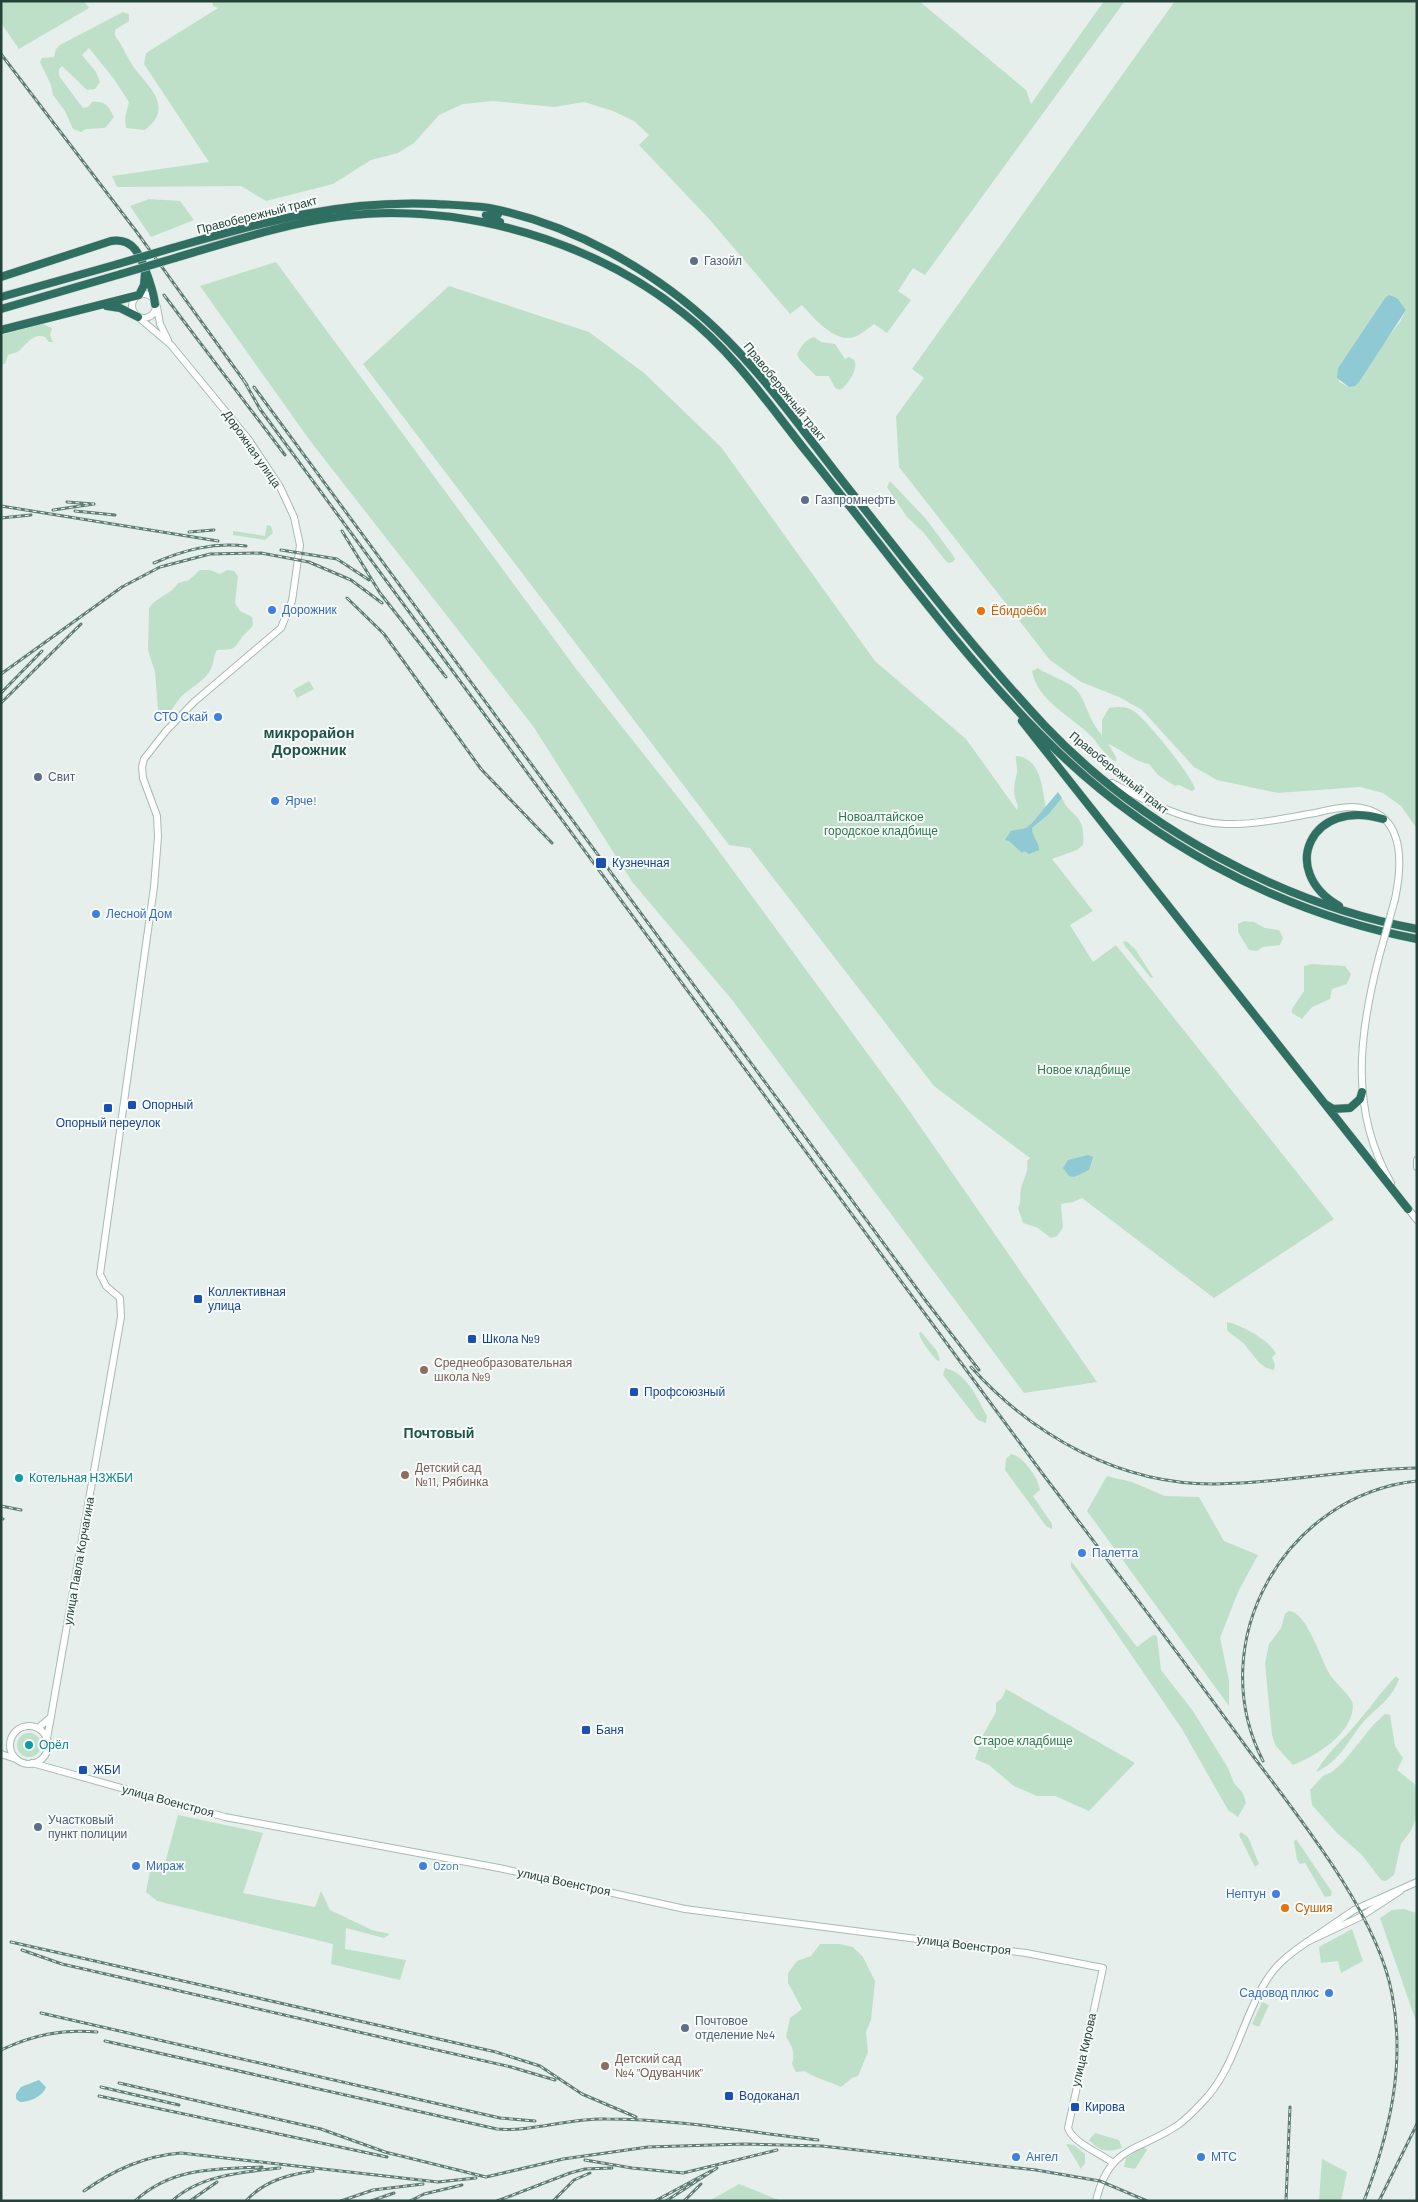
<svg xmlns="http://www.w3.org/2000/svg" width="1418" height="2202" viewBox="0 0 1418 2202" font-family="Barlow,sans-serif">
<rect width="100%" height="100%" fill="#e6efeb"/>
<path fill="#bfe0c8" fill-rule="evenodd" d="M1,1h83l5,7 -70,41 -18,-26z
M212,1h707l107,89 5,14 73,-103h21l-200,274 -12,-7 -15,23 13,9 -24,33 -13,-9c-6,4 -13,11 -20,13 -20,6 -41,-20 -52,-32l-12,9 -79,-93 -72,-76 10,-10 -15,-14 -21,-10 -29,-9 -30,5 -61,-6 -30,3 -24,11 -25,28 -16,10 -27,7 -38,24 -67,17 -25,-15 -124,1 -5,-11 97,-14 -65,-98 2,-11 72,-45 -5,-2z
M1175,1h242v828l-16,-23 -18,-13 -23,-6 -82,6 -61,-13 -23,-13 -52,-57 -23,-13 -38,-15 -31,-22 -151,-193 -3,-51 28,-38 -12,-9zM1389,295l17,15 -6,12 -51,65 -10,-5 -1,-14 47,-70z
M123,12l6,2v7l-14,9v6c8,10 12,22 20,33 15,19 39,39 10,61l-19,-2 -1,-10 4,-16 -15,-23 -25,-31 -7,7 14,17 4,10 -5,7 -8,1 -25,-24 -3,3v7l24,32 5,-1 4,-5c13,-1 16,3 22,15l-9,11 -19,1 -5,3 -8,-3 -8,-18 -12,-16 -2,-10 -11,-23 2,-4 12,-1 2,-8 4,-4z
M149,199l31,2 14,19 -43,17 -21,-31z
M276,262l301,408 122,154 207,282 191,276 -73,11 -291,-392 -100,-118 -100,-157 -222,-284 -111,-156z
M449,286l140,46 55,41 77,74 154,214 91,78 51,71 1,-4c-6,-13 -4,-21 -1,-33 1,-6 -2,-12 -1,-17 26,2 26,34 30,52l-17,18 3,2 17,-14 13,-16c9,21 24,14 21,47l-6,5 -25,9 41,52 -23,14 23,37 23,-17 218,274 -120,79 -132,-100 -9,4 -12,2 2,24 -6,8 -6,2 -13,-10 -15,-5 -5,-15c4,-7 1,-12 3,-19 2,-11 8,-16 6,-28l3,-3 -96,-72 -184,-238 -21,-3 -366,-481z
M43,324l9,4 -2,7 3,7h-4l-4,-5c-11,-4 -18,6 -25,13 -3,3 -9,4 -12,5l-3,9h-4v-29z
M814,337l7,5 14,2 10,15 4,-2 5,3c5,8 -6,25 -14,30l-5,-2 -6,-12h-13l-16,-16 -3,-5c3,-8 9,-16 17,-18z
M890,481l36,38 26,35 3,5 -2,3 -5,1 -3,-3 -22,-28 -16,-15 -20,-30z
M267,525l4,1 2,7 -8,7 -32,-5v-4l32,5z
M200,570h10l10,4 7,-4 7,1 4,5 -3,27 5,8 12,6 1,8c-3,5 -8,8 -11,12 -9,14 -8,12 -25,13 -4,7 -3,13 -6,19 -6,11 -17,17 -26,24 -8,6 -10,15 -18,21l-9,-4 -3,-38 -7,-22 1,-42c8,-12 22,-13 29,-25l11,-3z
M1038,668c12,9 33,13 41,25 9,14 11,30 23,42v-15l7,-12c9,-1 15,-2 23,2 12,6 60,66 63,79l-3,2 -13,-6 -4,1 -17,-11 -9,-11c-14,-2 -26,-14 -41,-20l8,13v5c-12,-7 -17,-18 -27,-28 -19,-18 -52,-34 -57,-63z
M309,681l5,8 -17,9 -4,-8z
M1244,921l10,1 11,6 14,2 4,8 -3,7 -17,2 -6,4 -8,-1 -11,-18v-8z
M1126,941l9,8 18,28 -2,1 -26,-32 -2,-4z
M1311,964l34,2 6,8 -4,10 -15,5 -2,10 -18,8 -10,12 -10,-6v-4l12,-18v-25z
M1227,1322c13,2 45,20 49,32l-4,3 3,8 -1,5c-15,-2 -21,-17 -31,-27 -6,-5 -11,-8 -16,-13z
M921,1332l16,19 3,9 -2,1c-7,-7 -17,-19 -19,-28z
M945,1368c22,5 32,30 42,48l-1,7 -8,-3 -35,-45z
M1011,1454c12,2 28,25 29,36l-7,6 19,28v5l-6,-3 -41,-56 1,-11z
M1107,1476l25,6 33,14 34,1 25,44 34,14 -20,37 -18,46 9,42v26l-142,-195z
M1071,1561l66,86 16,-12 4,1 4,34 32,41 35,57 6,15 9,10 3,10 -8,14 -10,-7 -46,-81 -111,-162z
M1289,1611c17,0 32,48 40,62 5,10 24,23 24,33 -1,28 -37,50 -60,59l-18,-20 -3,-10 -7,-71 4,-20 12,-16 4,-14z
M1396,1676l3,3c-5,16 -20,28 -32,39 -18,19 -25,43 -51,54 10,-17 22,-28 35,-42 16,-18 29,-37 45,-54z
M1006,1689l129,74 -46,48 -34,-15h-18l-23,-10 -25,-21 -14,-6 9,-26 12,-21v-9l6,-5z
M1385,1714l5,1 5,31 8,12 -6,12 20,16v31l-7,15 -9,12 -7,31 -8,6 -5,-1 -19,-25 -25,-22 -25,-28 -2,-15 13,-14 9,-4 12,-11 30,-37z
M17 1745a12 12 0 1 1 24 0a12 12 0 1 1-24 0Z
M178,1815l85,18 -20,60 72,14 6,-16 9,19 42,20 18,4 -6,4 -38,-10 -1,21 61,11 -6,20 -69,-16 2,-20 -176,-43 -11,-9 6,-32 13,3z
M1241,1832l7,5 11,27 -4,3 -16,-32z
M1296,1839l36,53 -1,4 -6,1 -20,-34 -5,1 -3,-4 -3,-18z
M1404,1909l13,4v111l-37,-106 12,-8z
M1352,1929l11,32 -22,12 -3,-12 -17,2 -2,-16z
M820,1944h19l14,3 10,10 12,24 -4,39 -5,12 2,20 -10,24 -6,2 -11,9c-12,-6 -25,-8 -36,-16l-9,1 -4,-8c3,-11 1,-17 -6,-27l4,-19 12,-9 -14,-26v-10l9,-12 14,-5z
M1262,2002l7,3 -10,22 -7,-3z
M1095,2133l24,7 3,8c-15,5 -22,3 -33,-8z
M1066,2144l8,1 11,9v9l-4,6z
M1143,2147l4,3 -12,19 -11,-2 2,-9z
M1322,2159l25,13 -6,29h-22z
M739,2184l42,17h-72z"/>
<path fill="#8ec9d4" d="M1389,295l8,3 9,12 -47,72 -4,4 -6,1 -12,-9 1,-10 47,-70z
M1058,792l4,6 -13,16 -17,14c0,9 7,14 7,22l-10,4 -5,-3 -2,2 -13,-12 -4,-1 6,-9 15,-3 6,-5z
M1088,1155l5,2 -4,13 -15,7 -5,-1 -6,-8 5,-8z
M39,2080l7,7c-3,9 -16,15 -26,15l-4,-3v-5l5,-7z"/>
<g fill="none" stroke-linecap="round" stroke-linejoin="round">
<defs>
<path id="secondary" d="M132 306a12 12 0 1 1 24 0a12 12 0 1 1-24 0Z
M157,307l3,17 8,16
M1112,783c34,18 74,39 113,41 30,1 61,-6 90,-11 12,-3 25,-6 38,-6 52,3 50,54 42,92
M1379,957c-20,77 -30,153 12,226
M1417,1160v7
M1406,1206l11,14
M10 1745a19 19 0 1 1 38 0a19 19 0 1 1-38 0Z
M38,1728l13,-11
M47,1739l74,-422 -1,-19 -14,-12 -6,-12 54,-387 4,-50 -1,-21 -14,-38 -1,-11 2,-8 22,-28 28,-29 87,-74 11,-27 8,-56 -6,-28 -14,-30 -31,-47 -78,-95 -33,-28
M1,1754l15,5
M32,1763l193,54 274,51 186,41 341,44 77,15 -35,160c5,15 32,25 45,35
M1400,1891l-40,26 -53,25 47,-32 63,-28
M1096,2201c13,-56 42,-49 82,-76 11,-8 21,-19 30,-29 28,-33 35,-79 58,-115 10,-17 25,-28 41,-39"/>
<path id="highway" d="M498,214l-10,-1 -2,2 5,4 9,3
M172,248c92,-26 166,-48 263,-44 18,1 36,1 54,4 83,16 167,63 228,122 47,45 86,101 127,153 65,82 129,166 201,243 95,100 236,178 372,203
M175,258c70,-21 142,-45 216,-45 103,0 212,36 292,100 49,38 84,89 122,137 77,95 149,196 234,283 101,104 236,179 378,206
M1,277l110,-36c24,-4 30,17 37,36 3,9 6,17 7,27
M1,297l117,-33
M107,306l13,2 18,9
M1,309l120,-35
M1,330l138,-35 5,-10 1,-12
M1022,721l386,488
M1339,906c-62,-36 -27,-109 44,-87
M1325,1104l8,5 17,-1 10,-9 2,-7"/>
</defs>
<use href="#secondary" stroke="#a4bbb3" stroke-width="8"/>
<use href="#highway" stroke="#c2cac8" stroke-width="9"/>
<use href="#secondary" stroke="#fff" stroke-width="6"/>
<use href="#highway" stroke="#2f6f62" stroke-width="8"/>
<defs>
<path id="rail" d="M1,54l135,177 111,154
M164,295l121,160
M243,379l17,30 782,1064c69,91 138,182 205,275 50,67 130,164 145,246 14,72 -3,140 -28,207
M254,387l672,914 53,69
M1,506l217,35
M53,510l41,-6 -27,-2
M75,511l40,4
M1,518l30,-3
M342,531l38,62 66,84
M189,532l25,-2
M281,550l56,9 32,21
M154,563c30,-13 59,-21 92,-17
M347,598l37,36 97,135 71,74
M1,674l121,-87 38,-20 50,-13 51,-1 48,9 42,18 31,23
M1,693l41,-42
M1,703l80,-79
M971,1367c63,70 150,118 245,117 67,-1 134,-15 201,-16
M1,1506l20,4
M1,1518l2,1
M1263,1761c-61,-119 22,-266 154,-280
M11,1942l485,110 44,14 42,28 54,23
M22,1950l40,14 449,103 44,13
M41,2013l459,105 35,3
M105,2041l392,88c35,3 72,-11 109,-10 71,0 142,13 212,21
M1,2050c32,-15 60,-21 96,-18
M119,2083l202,46 64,23 101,25 77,-18 85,-12 96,-3 78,2 214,24 64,11 47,20
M101,2087l78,18
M99,2096l288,61
M585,2160l47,8 51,5 94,-23
M84,2191c30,-21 60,-35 97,-38l257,29 38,-4
M135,2201c37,-34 80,-32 127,-34
M172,2201c28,-26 71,-29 108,-33
M190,2201l27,-19
M246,2201c18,-20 41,-26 67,-30
M341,2201l32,-11 50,-6
M371,2201l23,-8
M410,2201l14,-7 38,-9
M497,2201l73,-28 15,-4 27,-1
M553,2201l21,-21 16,-7
M655,2201l56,-30
M666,2201l51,-33
M684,2201l17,-17
M1286,2201l4,-94
M1379,2201l38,-77"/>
</defs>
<use href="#rail" stroke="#5f7d75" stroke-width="3"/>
<use href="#rail" stroke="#f7fbf9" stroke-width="1" stroke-dasharray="4" stroke-linecap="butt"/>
<defs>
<path id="secondary-bridge" d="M1379,957l16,-58"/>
<path id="highway-bridge" d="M118,264l54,-16
M121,274l54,-16"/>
</defs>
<use href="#secondary-bridge" stroke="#a4bbb3" stroke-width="8" stroke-linecap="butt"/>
<use href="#highway-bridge" stroke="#c2cac8" stroke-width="9" stroke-linecap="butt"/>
<use href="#secondary-bridge" stroke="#fff" stroke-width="6"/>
<use href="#highway-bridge" stroke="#2f6f62" stroke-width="8"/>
</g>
<g fill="#5c6f8a" stroke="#f7fbf9" stroke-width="2">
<circle cx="694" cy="261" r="5"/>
<circle cx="805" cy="500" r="5"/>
<circle cx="38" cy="777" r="5"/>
<circle cx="38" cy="1827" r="5"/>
<circle cx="685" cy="2028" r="5"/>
</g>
<g fill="#3f7fe0" stroke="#f7fbf9" stroke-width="2">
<circle cx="272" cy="610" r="5"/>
<circle cx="218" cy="717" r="5"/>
<circle cx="275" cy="801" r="5"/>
<circle cx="96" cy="914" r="5"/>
<circle cx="1082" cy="1553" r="5"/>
<circle cx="136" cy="1866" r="5"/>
<circle cx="423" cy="1866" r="5"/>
<circle cx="1276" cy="1894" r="5"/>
<circle cx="1329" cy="1993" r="5"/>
<circle cx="1016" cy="2157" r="5"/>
<circle cx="1201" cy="2157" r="5"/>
</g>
<g fill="#e8710a" stroke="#f7fbf9" stroke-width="2">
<circle cx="981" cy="611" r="5"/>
<circle cx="1285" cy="1908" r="5"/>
</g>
<g fill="#1a4fb4" stroke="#f7fbf9" stroke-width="2">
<rect x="595" y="857" width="12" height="12" rx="2.5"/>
<rect x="127" y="1100" width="10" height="10" rx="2.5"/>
<rect x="103" y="1103" width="10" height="10" rx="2.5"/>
<rect x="193" y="1294" width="10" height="10" rx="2.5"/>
<rect x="467" y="1334" width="10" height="10" rx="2.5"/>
<rect x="629" y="1387" width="10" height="10" rx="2.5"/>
<rect x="581" y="1725" width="10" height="10" rx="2.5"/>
<rect x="78" y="1765" width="10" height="10" rx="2.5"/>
<rect x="724" y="2091" width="10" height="10" rx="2.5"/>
<rect x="1070" y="2102" width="10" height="10" rx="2.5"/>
</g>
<g fill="#8d6e63" stroke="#f7fbf9" stroke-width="2">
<circle cx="424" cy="1370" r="5"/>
<circle cx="405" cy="1475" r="5"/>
<circle cx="605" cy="2066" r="5"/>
</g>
<g fill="#0f9aa8" stroke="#f7fbf9" stroke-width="2">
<circle cx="19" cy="1478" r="5"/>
<circle cx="29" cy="1745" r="5"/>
</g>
<g text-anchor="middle" stroke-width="4" stroke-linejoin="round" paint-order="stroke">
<g font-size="12" fill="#24423a" stroke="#f7fbf9">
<text transform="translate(257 215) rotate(-14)" y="4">Правобережный тракт</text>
<text transform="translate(785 392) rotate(51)" y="4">Правобережный тракт</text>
<text transform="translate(252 449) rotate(55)" y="4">Дорожная улица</text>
<text transform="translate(1119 773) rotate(39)" y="4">Правобережный тракт</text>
<text transform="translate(79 1561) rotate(-80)" y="4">улица Павла Корчагина</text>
<text transform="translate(168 1801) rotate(15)" y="4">улица Военстроя</text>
<text transform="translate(564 1882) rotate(12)" y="4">улица Военстроя</text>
<text transform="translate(964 1945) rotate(7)" y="4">улица Военстроя</text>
<text transform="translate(1084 2050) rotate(-77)" y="4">улица Кирова</text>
</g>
<g font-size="12" fill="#4e5e75" stroke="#f7fbf9" text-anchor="start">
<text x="704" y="265">Газойл</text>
<text x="815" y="504">Газпромнефть</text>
<text x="48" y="781">Свит</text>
<text x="48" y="1824">Участковый<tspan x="48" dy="14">пункт полиции</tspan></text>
<text x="695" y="2025">Почтовое<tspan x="695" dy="14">отделение №4</tspan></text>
</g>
<g font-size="12" fill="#366cbe" stroke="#f7fbf9" text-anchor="start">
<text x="282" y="614">Дорожник</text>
<text x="208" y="721" text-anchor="end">СТО Скай</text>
<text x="285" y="805">Ярче!</text>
<text x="106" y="918">Лесной Дом</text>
<text x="1092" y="1557">Палетта</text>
<text x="146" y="1870">Мираж</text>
<text x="433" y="1870">Ozon</text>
<text x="1266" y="1898" text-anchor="end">Нептун</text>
<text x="1319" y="1997" text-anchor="end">Садовод плюс</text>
<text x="1026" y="2161">Ангел</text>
<text x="1211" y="2161">МТС</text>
</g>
<g font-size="12" fill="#c56008" stroke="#f7fbf9" text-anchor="start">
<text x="991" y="615">Ёбидоёби</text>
<text x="1295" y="1912">Сушия</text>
</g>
<g font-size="12" fill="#2d7a4b" stroke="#f7fbf9">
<text x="881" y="821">Новоалтайское<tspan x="881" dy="14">городское кладбище</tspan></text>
<text x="1084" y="1074">Новое кладбище</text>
<text x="1023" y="1745">Старое кладбище</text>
</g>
<g font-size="12" fill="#164399" stroke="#f7fbf9" text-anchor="start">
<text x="612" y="867">Кузнечная</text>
<text x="142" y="1109">Опорный</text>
<text x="108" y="1127" text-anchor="middle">Опорный переулок</text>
<text x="208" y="1296">Коллективная<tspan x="208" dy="14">улица</tspan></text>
<text x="482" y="1343">Школа №9</text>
<text x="644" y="1396">Профсоюзный</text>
<text x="596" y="1734">Баня</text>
<text x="93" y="1774">ЖБИ</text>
<text x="739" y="2100">Водоканал</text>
<text x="1085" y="2111">Кирова</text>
</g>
<g font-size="12" fill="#785e54" stroke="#f7fbf9" text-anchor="start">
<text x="434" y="1367">Среднеобразовательная<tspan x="434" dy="14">школа №9</tspan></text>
<text x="415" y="1472">Детский сад<tspan x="415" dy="14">№11, Рябинка</tspan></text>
<text x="615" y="2063">Детский сад<tspan x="615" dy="14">№4 "Одуванчик"</tspan></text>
</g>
<g font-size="12" fill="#0d838f" stroke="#f7fbf9" text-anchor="start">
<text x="29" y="1482">Котельная НЗЖБИ</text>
<text x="39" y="1749">Орёл</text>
</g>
<g font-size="14" font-weight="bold" fill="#1f5548" stroke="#f7fbf9">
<text x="439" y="1438">Почтовый</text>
</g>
<g font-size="15" font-weight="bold" fill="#1f5548" stroke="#f7fbf9">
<text x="309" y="738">микрорайон<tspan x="309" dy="17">Дорожник</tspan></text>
</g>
</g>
<rect width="1418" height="2202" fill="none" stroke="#24423a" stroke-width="5"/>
</svg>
